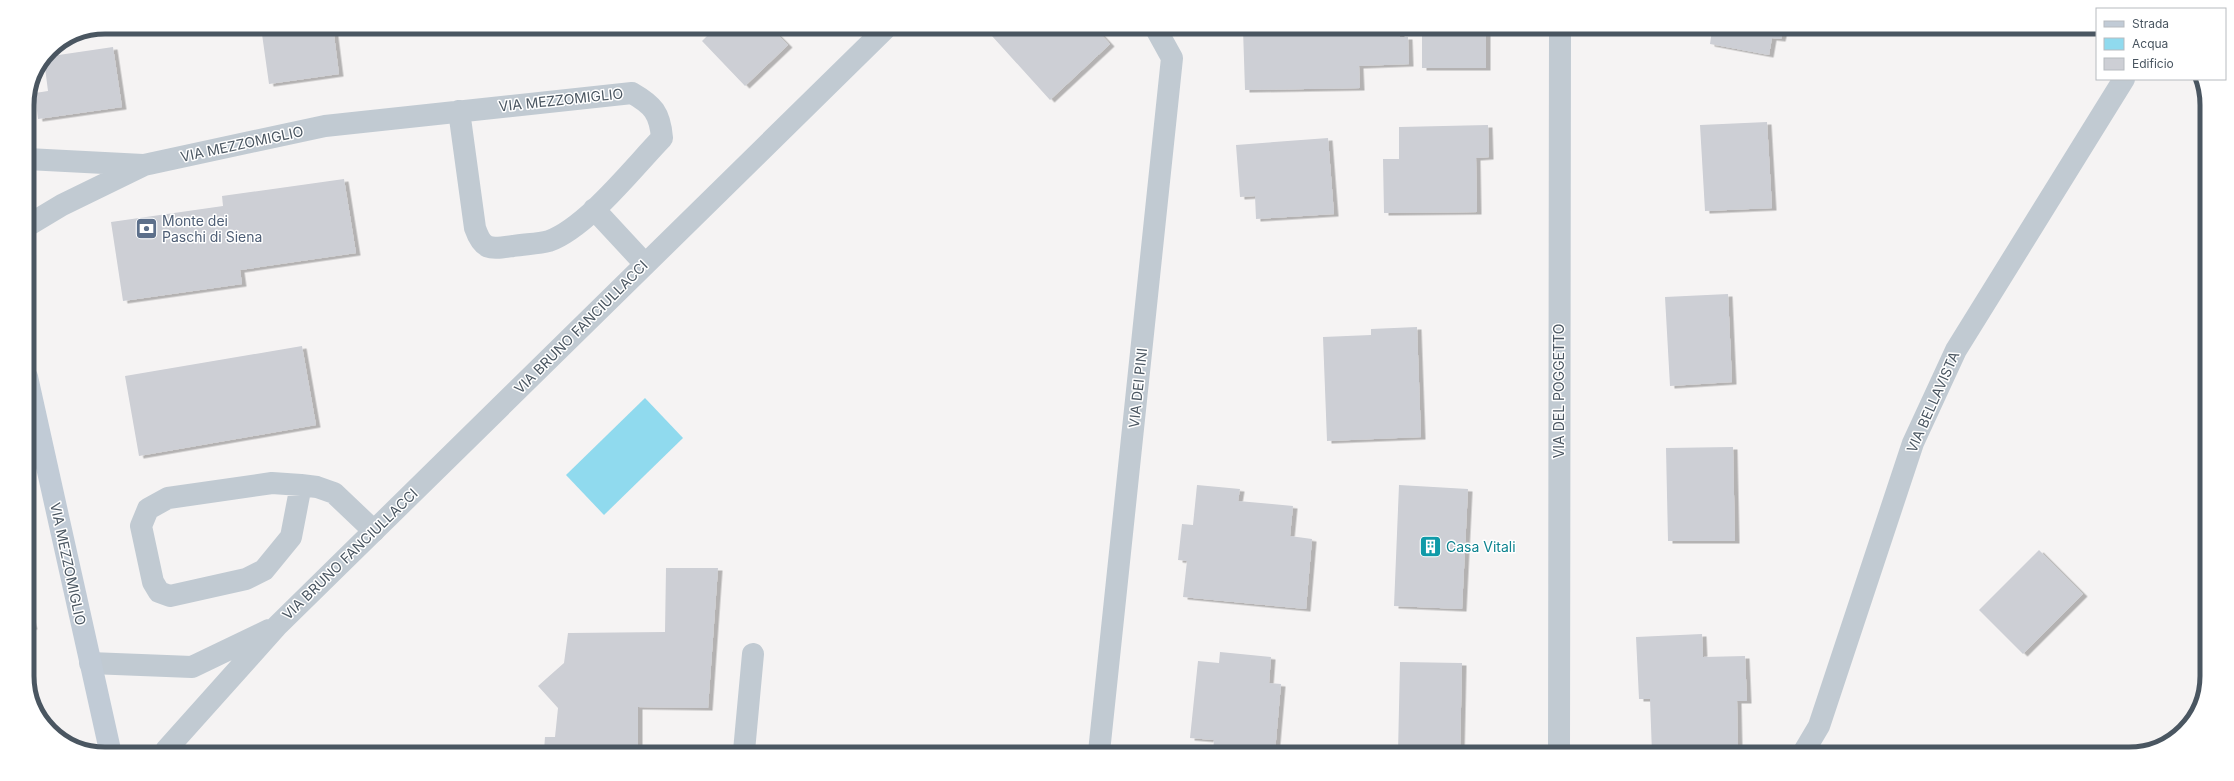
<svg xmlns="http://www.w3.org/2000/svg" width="2234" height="781" viewBox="0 0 2234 781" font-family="Inter,sans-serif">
<defs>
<filter id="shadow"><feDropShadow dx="4.5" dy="2.5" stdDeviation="0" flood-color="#0004"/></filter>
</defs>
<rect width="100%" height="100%" fill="#f5f3f3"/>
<path fill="#90daee" d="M645,398l38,40 -79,77 -38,-40z"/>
<path fill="#cdcfd5" filter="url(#shadow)" d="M261,27h72l6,47 -70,10z
M424,28h21v1l-21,3z
M707,28h75l-6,5 12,12 -43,41 -43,-45 9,-9z
M999,29h97l14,15 -60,56 -58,-64z
M1243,29l157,1v7h8l1,27 -50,2 1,22 -115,2z
M1451,30h35v38h-64v-34h29z
M1712,30h71l-2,9 -9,-1 -3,17 -59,-11z
M113,47l9,60 -84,12 -3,-26 13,-2 -4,-31 1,-3z
M1767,122l5,86 -67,3 -5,-86z
M1488,125l1,32 -13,1 1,54 -93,1 -1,-54h16v-32z
M1328,138l6,76 -78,5 -1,-23 -15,1 -4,-52z
M344,179l12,74 -116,17 2,14 -119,17 -12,-79 112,-16 -1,-10z
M1728,294l4,88 -62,4 -5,-89z
M1417,327l4,110 -94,4 -4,-104 48,-2v-6z
M302,346l14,79 -177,31 -14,-80z
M1733,447l2,94h-67l-2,-93z
M1197,485l43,4 -2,12 55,5 -3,30 22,3 -6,70 -123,-12 4,-36 -9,-1 4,-36 11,1z
M1399,485l69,4 -6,120 -68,-3z
M2039,550l44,44 -60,60 -44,-44z
M666,568h52l-10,140 -70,-1v44h-94l1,-14h10l3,-29 -20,-22 26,-23 4,-30 97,-1z
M27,606l6,21 -6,1z
M1702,634l1,23 42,-1 2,45h-10l1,46 -46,1v5h-40l-2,-54h-11l-3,-62z
M1220,652l51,5 -2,26 12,1 -6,68h-62l1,-12 -24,-2 8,-77 21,2z
M1400,662l62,1 -2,90h-62z"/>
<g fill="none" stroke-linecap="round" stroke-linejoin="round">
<path stroke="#c1cad2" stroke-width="22" d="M301,485l-10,52 -27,33 -18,9 -76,17 -11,-4 -6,-10 -12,-56 7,-17 20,-11 104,-15 29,2 16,2 17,6 40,38
M744,751l9,-97"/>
<path stroke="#c1cad2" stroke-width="22" d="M27,159l116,6
M594,209l51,55
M27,226l35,-21 82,-40 181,-39 307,-33c21,12 28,20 30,45 -29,30 -75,89 -113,103 -11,3 -25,3 -36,5 -23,3 -30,5 -38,-18l-16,-117
M90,663l102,4 77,-37
M166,750l111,-124 608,-597
M1099,752l73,-694 -16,-29
M1559,753l1,-723
M1803,753l16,-27 94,-283 43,-93 168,-271"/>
<path stroke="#c1cbd6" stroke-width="22" d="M27,377l83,373"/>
</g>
<defs>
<symbol id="bank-square" viewBox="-11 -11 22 22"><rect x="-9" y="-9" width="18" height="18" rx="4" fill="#5c6f8a" stroke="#fff"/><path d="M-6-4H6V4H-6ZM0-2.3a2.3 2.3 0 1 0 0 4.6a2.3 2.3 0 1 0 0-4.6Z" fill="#fff"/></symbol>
<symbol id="building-square" viewBox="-11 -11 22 22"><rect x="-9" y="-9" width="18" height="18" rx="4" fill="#0f9aa8" stroke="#fff"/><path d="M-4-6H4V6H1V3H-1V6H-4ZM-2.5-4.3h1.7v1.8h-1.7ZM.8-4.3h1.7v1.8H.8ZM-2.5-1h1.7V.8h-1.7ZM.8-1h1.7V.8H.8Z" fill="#fff"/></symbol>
</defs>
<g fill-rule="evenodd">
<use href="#bank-square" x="134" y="216" width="25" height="25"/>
<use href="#building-square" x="1418" y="534" width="25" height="25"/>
</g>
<g text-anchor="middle" stroke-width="3" stroke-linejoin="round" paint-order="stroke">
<g font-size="14" fill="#4a5661" stroke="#fff">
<text transform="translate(561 100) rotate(-6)" y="5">VIA MEZZOMIGLIO</text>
<text transform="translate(242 144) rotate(-12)" y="5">VIA MEZZOMIGLIO</text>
<text transform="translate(581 327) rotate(-45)" y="5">VIA BRUNO FANCIULLACCI</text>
<text transform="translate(1138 388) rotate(-84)" y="5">VIA DEI PINI</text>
<text transform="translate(1559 391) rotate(-90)" y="5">VIA DEL POGGETTO</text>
<text transform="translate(1933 402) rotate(-66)" y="5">VIA BELLAVISTA</text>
<text transform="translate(350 554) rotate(-44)" y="5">VIA BRUNO FANCIULLACCI</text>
<text transform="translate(68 564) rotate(78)" y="5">VIA MEZZOMIGLIO</text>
</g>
<g font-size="14" fill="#4e5e75" stroke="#fff" text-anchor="start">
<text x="162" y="226">Monte dei<tspan x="162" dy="16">Paschi di Siena</tspan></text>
</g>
<g font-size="14" fill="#0d838f" stroke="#fff" text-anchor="start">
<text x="1446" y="552">Casa Vitali</text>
</g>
</g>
<path d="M0 0H2234V781H0ZM105 34H2129A71 71 0 0 1 2200 105V676A71 71 0 0 1 2129 747H105A71 71 0 0 1 34 676V105A71 71 0 0 1 105 34Z" fill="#fff" fill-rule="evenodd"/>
<path fill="none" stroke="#4a5661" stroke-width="5" d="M105 34H2129A71 71 0 0 1 2200 105V676A71 71 0 0 1 2129 747H105A71 71 0 0 1 34 676V105A71 71 0 0 1 105 34Z"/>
<rect x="2096" y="8" width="130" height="72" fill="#ffffff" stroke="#b7bbc0"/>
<rect x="2104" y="21" width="20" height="6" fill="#c1cbd6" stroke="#b7bbc0"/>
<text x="2132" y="28" font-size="12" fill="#4a5661">Strada</text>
<rect x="2104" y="38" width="20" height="12" fill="#90daee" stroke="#b7bbc0"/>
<text x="2132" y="48" font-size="12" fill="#4a5661">Acqua</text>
<rect x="2104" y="58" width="20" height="12" fill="#cdcfd5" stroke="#b7bbc0"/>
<text x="2132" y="68" font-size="12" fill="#4a5661">Edificio</text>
</svg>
